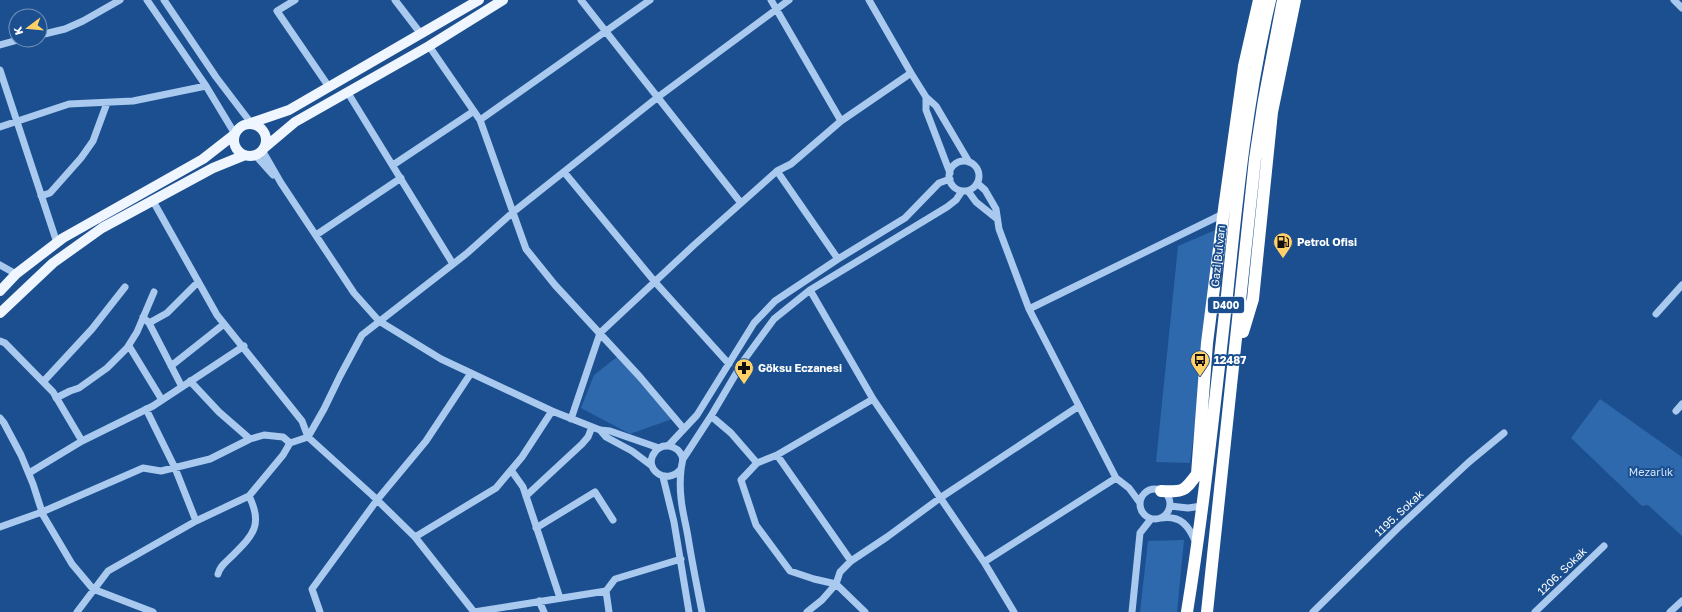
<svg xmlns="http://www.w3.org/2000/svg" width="1682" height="612" viewBox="0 0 1682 612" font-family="'Golos Text',sans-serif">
<rect width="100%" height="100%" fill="#1b4f8f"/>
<path fill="#2e69ad" d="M1220,228l-30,235 -34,-1 22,-216z
M617,357l58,61 -45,16 -49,-26 13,-33z
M1600,399l82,58v79l-34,-31 -6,1 -71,-68z
M1184,540l-7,72h-37l8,-71z"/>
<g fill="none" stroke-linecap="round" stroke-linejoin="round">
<path stroke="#a9c9ee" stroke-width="7" d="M147,0l59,86 29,48
M164,0l52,77 35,46
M295,0l-18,11 52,76
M395,0l26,34
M581,0l160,203
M771,0l70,121
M869,0l42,73 15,24 10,9 33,56
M1674,0l8,8
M40,35l25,-6 18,-8 37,-21
M0,45l18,-5
M429,46l51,74 46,129 29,36 85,92 44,52
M0,70l57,173
M348,93l105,171
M926,97v13l24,63
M480,120l170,-120
M0,127l69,-23 64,-3 73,-15
M262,150l19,33 73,110 25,28 62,38 111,52 48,19 10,1 49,17
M255,155l18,20
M949 176a15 15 0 1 1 30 0a15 15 0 1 1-30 0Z
M393,165l81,-54
M777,171l61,88
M564,172l91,110 74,82
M977,183l8,7 11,19 3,20 30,80 87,169 13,10 11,15
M968,191l8,11 20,16
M41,196l9,-3 31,-35 12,-17 14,-38
M153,201l64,114 85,106 6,16 64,58 43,42 59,75
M316,235l85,-57
M0,265l16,9
M810,290l63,109 111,163 30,50
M1029,309l194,-95
M1656,314l26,-29
M143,317l6,6 33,64
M149,323l18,-10 31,-31
M0,341l5,2 48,49 29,49
M129,346l33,54
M171,366l53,-42
M190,381l29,31 31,27
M43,382l49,-53 33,-42
M56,398l14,-7 9,-3 28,-20 20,-20 10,-16 17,-40
M146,409l29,59 21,53
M1676,411l6,-7
M711,416l20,17 26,30 20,-8 96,-56
M0,418l4,5 17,32 12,29 10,31 29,49 21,25 60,23
M571,419l29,-86 94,-88 83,-74 14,-7 50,-43 70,-48
M600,430l6,7 26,14 20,15
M669,445l28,-30 57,-92 21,-22 63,-42 67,-41 34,-35 11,-4
M777,455l74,106
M683,459l28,-43 33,-56 30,-41 36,-29 137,-83 9,-7 6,-9
M757,463l-16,17 15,45 34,46 24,8 22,5 29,28
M681,469c-15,18 -39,-1 -26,-17 7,-10 22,-7 27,4 2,5 -1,9 -1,14 -1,9 -1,19 0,28 1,13 5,26 7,39 4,25 9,50 14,75
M511,470l12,17 37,111
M29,473l53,-32 71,-35 91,-60
M663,477l11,45 15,90
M1140 504a15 15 0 1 1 30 0a15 15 0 1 1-30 0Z
M526,496l56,-52 6,-7 4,-10
M1170,506l18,2 14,-2
M1161,518c20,-3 28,8 35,25
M0,527l42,-15 101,-44 18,3 49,-12 40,-20 14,-4 19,2 7,6 18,-6 16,-28 16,-33 22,-41 104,-81 46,-41 146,-116 131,-97
M536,528l59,-36 18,28
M415,537l81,-49 26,-31 30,-46
M984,562l132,-84
M218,574c2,-8 7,-11 13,-17 21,-21 33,-31 18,-61
M606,591l3,21
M539,601l5,11
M77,612l31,-41 88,-50 53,-25 34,-41 7,-12
M320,612l-8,-23 65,-89 49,-59 45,-68
M474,612l132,-21 9,-12 66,-20
M807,612l15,-12 14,-16 4,-12 11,-11 36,-24 53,-39 139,-92
M1132,612l8,-79 11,-14
M1313,612l85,-84 71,-66 35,-29
M1535,612l69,-66
M1670,612l12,-11"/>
<path stroke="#f0f6ff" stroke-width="10" d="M251,123l38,-13 190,-110
M234 140a16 16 0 1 1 32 0a16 16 0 1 1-32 0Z
M263,149l32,-27 134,-76 74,-46
M0,291l16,-17 47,-36 140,-79 32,-25
M0,313l53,-50 49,-35 111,-60 32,-13"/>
<path stroke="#fff" stroke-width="12" d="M1243,332l10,-33 19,-187 23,-112
M1161,491c22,1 23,1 36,-17l10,-131 17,-134 20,-143 15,-66
M1187,612c17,-105 28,-211 40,-317 10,-99 20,-198 43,-295
M1207,612l48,-453 9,-59 19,-100"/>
</g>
<defs>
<symbol id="fuel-pin" viewBox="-11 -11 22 30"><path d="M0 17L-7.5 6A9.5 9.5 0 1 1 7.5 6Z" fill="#ffd166" stroke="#1b4f8f"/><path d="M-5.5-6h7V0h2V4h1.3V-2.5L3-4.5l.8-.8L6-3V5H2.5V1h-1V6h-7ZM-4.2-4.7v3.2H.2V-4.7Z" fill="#111"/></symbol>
<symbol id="bus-pin" viewBox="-11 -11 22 30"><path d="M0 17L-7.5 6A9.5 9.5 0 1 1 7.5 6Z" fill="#ffd166" stroke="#1b4f8f"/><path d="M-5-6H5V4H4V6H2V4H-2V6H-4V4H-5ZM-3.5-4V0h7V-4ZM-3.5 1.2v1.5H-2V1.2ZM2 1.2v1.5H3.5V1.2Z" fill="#111"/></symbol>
<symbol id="pharmacy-pin" viewBox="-11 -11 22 30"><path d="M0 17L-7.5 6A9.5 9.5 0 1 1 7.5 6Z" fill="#ffd166" stroke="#1b4f8f"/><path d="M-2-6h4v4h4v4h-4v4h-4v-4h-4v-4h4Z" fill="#111"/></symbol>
</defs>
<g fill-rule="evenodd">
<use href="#fuel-pin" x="1272" y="231" width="22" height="30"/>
<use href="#bus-pin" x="1189" y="349" width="22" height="30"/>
<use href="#pharmacy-pin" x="733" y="357" width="22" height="30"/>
</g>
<g text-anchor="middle" stroke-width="4" stroke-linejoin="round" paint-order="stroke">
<rect fill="#1b4f8f" stroke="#bbcadd" stroke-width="1" x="1208" y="297" width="36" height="16" rx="3"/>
<g font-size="10" font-weight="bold" fill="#fff">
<text x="1226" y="309">D400</text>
</g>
<g font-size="11" font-weight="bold" fill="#fff" stroke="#1b4f8f" text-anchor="start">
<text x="1297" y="246">Petrol Ofisi</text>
<text x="1214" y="364">12487</text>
<text x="758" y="372">Göksu Eczanesi</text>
</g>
<g font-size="11" fill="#fff" stroke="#1b4f8f">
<text transform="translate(1218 256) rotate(-84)" y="4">Gazi Bulvarı</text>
<text transform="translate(1399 513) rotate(-43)" y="4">1195. Sokak</text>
<text transform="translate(1562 571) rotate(-44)" y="4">1206. Sokak</text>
</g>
<g font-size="11" fill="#cfe3fa" stroke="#1b4f8f">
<text x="1651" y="476">Mezarlık</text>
</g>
</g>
<g transform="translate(28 28) rotate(254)"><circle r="19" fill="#1b4f8f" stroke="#7695bc"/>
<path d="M0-3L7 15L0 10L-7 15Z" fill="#ffd166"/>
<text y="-6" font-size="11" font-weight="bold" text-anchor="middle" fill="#ffffff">K</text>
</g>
</svg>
